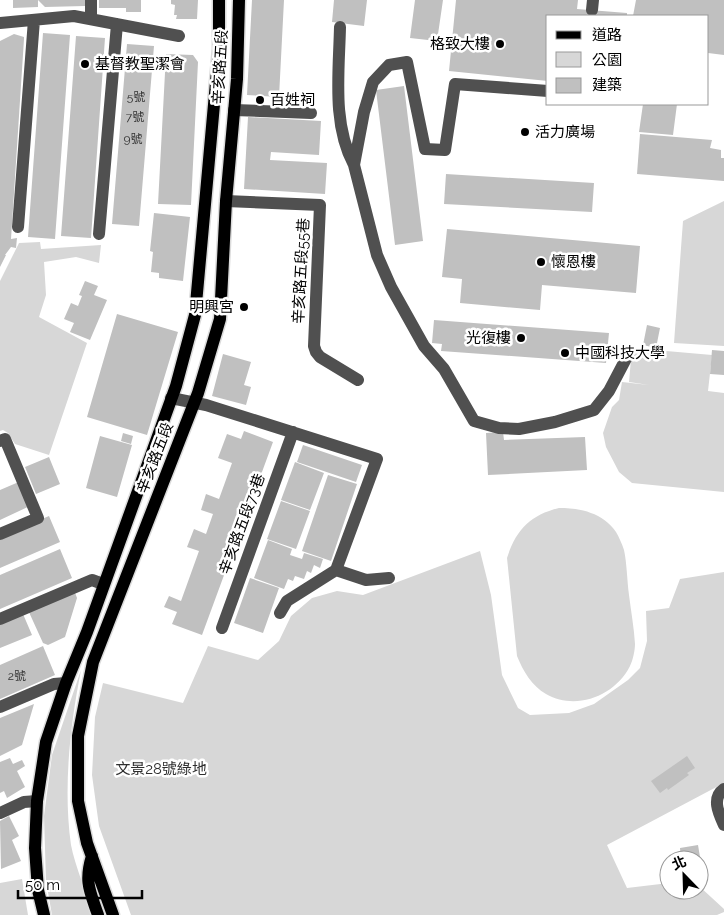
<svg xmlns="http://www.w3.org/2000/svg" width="724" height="915" viewBox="0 0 724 915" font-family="Raleway,'Noto Sans TC',sans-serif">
<rect width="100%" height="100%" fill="#fff"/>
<path fill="#d7d7d7" d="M724,201v145l-50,-3 9,-122z
M40,242l1,7 60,-4 -2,18 -23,-6 -32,5 2,33 -7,22 48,26 -38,112 -34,-11 -7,-11 -5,-3 -3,1v-150l19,-38z
M632,348l80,7 -4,36 16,2v99l-92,-9 -13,-11 -13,-25 -3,-14 9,-26 7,-7 3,-18 27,3 -20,-3z
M559,508c22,0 44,5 57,24 3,5 6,12 8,18 3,14 3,30 5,45 2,16 5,33 6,49 0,6 -2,16 -5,22 -15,30 -54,45 -84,28 -14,-8 -23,-23 -29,-38l-10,-98c9,-28 23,-43 52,-50z
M480,551l11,44 11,80 16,33 12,7 39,-2 25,-9 34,-24 12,-12 7,-27 -1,-30 23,-3 11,-29 44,-7v211l-117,62 20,43 42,-5v7h30v-4l25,23v3l-7,3h-586l-32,-89 -7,-51 3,-58 8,-34 80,20 25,-57 50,14 21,-19 12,-25 21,-18 25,-7 26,4z
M81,670c-11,56 -18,118 -10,175 4,21 16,49 22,70h-41l-6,-34 -2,-65 8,-61z
M22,879l6,36h-28v-32z"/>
<path fill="#c0c0c0" d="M13,0h25v7l-25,1z
M38,0h47v6l-40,1z
M99,0h42v12h-15v-4h-27z
M171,0h27l-1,19h-21l1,-4h-3l1,-10 -4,-1z
M252,0h32l-5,97 -32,-2z
M334,0h33l-3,26 -32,-4z
M415,0h28l-6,41 -27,-3z
M456,0h122l-1,9 50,4v3h-79v65l-99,-10z
M636,0h88v55l-16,-2v-37h-75z
M43,33l27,2 -15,204 -27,-2z
M14,34l10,3v2l-13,200 6,-1 -1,10 -5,-1 -6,8h1l-6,12v-226z
M76,36l29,2 -14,200 -30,-2z
M127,44l27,2 -15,180 -27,-2z
M166,54l27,1 5,7 -7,143 -33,-1z
M404,86l19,155 -28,4 -19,-155z
M643,104h34l-4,31 -34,-3z
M248,117l73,4 -2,34 -48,-3 -1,8 57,3 -2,31 -81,-5z
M640,134l72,6 -2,8 11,2v8h3v23l-87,-7z
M446,174l148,9 -2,29 -148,-8z
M154,213l36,4 -7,64 -24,-3v-5l-8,-1 2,-20 -3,-1z
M447,229l193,17 -4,47 -94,-8 -2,25 -80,-7 2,-24 -20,-2z
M85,281l13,5 -4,9 13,5 -17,40 -20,-8 4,-9 -10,-4 7,-16 7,3 4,-10 -3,-1z
M117,314l61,18 -31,103 -60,-18z
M434,320l175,13 -3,30 -165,-12 1,-7 -10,-1z
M647,325l13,3 -4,20 -13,-3z
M712,350l12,1v24l-14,-1z
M223,354l28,8 -7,23 7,2 -5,18 -34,-9z
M244,431l29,11 -71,193 -30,-11 5,-12 -13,-5 5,-11 12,5 18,-50 -12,-4 7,-18 12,5 7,-20 -12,-4 5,-16 13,5 13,-36 -14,-5 9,-24 14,5z
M503,432l1,8 81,-3 2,33 -99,5 -2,-42z
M123,433l10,3 -2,8 -10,-3z
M100,436l32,9 -15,52 -31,-9z
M303,445l59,20 -6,17 -59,-20z
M49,457l11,27 -24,10 -11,-27z
M295,462l29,11 -14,37 -29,-10z
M328,475l29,9 -26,77 -29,-10z
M21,481l11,24 -32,15v-30z
M281,501l29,10 -14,38 -29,-10z
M49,516l11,26 -60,26v-31z
M268,540l24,9 -2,6 12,4 2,-6 19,6 -3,9 -6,-3 -3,8 -4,-2 -3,8 -9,-3 -2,5 -5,-2 -4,10 -30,-11z
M60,549l12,29 -72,31v-34z
M250,578l29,10 -16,45 -29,-10z
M74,590l3,8 -12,39 -17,8 -5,-2 -15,-33z
M23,614l9,21 -32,13v-24z
M43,646l12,29 -55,24v-34z
M34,704l-12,41 -22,11v-38z
M687,756l8,12 -8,5 2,2 -21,15 -1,-2 -7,5 -9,-12z
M10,758l3,6 9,-4 3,6 -8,5 8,16 -18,11 -3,-7 -4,2v-31z
M9,816l10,20 -7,4 9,21 -20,8 -1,-48z
M698,845l4,24h-3v-9h-18l-1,-12z"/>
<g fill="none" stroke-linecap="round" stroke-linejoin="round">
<defs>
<path id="major" d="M92,856c-8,26 -2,35 6,59
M44,915l-6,-25 -3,-42 2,-47 9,-59 20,-59 21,-51 89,-246 19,-71 24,-266v-49
M113,915l-26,-72 -9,-42v-65l15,-74 105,-269 22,-74 6,-118 11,-122 2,-79"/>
</defs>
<use href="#major" stroke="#dbdbdb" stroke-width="15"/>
<path stroke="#505050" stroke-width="12" d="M592,10l1,-10
M91,19v-19
M0,23l74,-7 105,20
M340,27c-1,46 -8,97 14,138
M548,91l-93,-7 -10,66 -20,-1 -18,-87 -18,3 -16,17 -9,30 -10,53 23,90 14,32 33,59 20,23 30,52 25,7 20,1 36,-7 39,-12 15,-19 20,-38
M234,110l77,3
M226,201l94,4 -6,141 2,6 4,5 38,23
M18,227l16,-207
M99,234l18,-210
M171,398l35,7 171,54 -41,111 -49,31 -7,12
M0,441l5,-2 33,79 -38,16
M336,570l30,10 23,-2
M0,619l92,-39 11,4
M222,628l71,-196
M0,707l54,-23 12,-1
M724,789c-13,9 -5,25 0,36
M0,813l24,-11 13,-1"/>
<use href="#major" stroke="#000" stroke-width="12"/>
</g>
<g fill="#000" stroke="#fff" stroke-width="2">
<circle cx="500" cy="44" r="5"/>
<circle cx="85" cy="64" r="5"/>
<circle cx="260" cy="100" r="5"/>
<circle cx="525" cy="132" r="5"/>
<circle cx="541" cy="262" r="5"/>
<circle cx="244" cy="307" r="5"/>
<circle cx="521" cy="338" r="5"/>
<circle cx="565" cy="353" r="5"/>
</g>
<g text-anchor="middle" stroke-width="5" stroke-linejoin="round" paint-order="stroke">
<g font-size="12" fill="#303030">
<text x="136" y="101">5號</text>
<text x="135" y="121">7號</text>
<text x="133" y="143">9號</text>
<text x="17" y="680">2號</text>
</g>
<g font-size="15" fill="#000" stroke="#fff" text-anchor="start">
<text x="490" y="49" text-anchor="end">格致大樓</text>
<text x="95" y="69">基督教聖潔會</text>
<text x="270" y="105">百姓祠</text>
<text x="535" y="137">活力廣場</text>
<text x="551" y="267">懷恩樓</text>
<text x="234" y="312" text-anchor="end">明興宮</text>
<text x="511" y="343" text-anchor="end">光復樓</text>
<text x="575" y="358">中國科技大學</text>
</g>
<g font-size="15" fill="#000" stroke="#fff">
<text transform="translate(220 67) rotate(-87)" y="5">辛亥路五段</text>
<text transform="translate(301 271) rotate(-87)" y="5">辛亥路五段55巷</text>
<text transform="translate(155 458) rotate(-69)" y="5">辛亥路五段</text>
<text transform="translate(242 524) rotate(-70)" y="5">辛亥路五段73巷</text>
</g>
<g font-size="15" fill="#2e2e2e" stroke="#fff">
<text x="161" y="774">文景28號綠地</text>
</g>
</g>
<rect x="546" y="15" width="162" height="90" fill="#ffffff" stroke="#999999"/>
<rect x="556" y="31" width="25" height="8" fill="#000000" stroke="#999999"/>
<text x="592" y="40" font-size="15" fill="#000000">道路</text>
<rect x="556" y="52" width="25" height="15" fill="#d7d7d7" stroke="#999999"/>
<text x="592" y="65" font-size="15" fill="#000000">公園</text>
<rect x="556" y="78" width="25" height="15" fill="#c0c0c0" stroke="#999999"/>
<text x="592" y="90" font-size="15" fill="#000000">建築</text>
<g transform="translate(684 875) rotate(337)"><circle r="24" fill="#ffffff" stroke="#999999"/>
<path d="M0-4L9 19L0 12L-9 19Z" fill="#000000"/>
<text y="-8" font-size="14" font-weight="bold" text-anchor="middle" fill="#000000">北</text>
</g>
<path d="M18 890v8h124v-8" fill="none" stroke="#000000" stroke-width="2.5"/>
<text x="25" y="890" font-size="15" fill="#000000" stroke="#ffffff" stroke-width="4" paint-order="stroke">50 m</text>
</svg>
